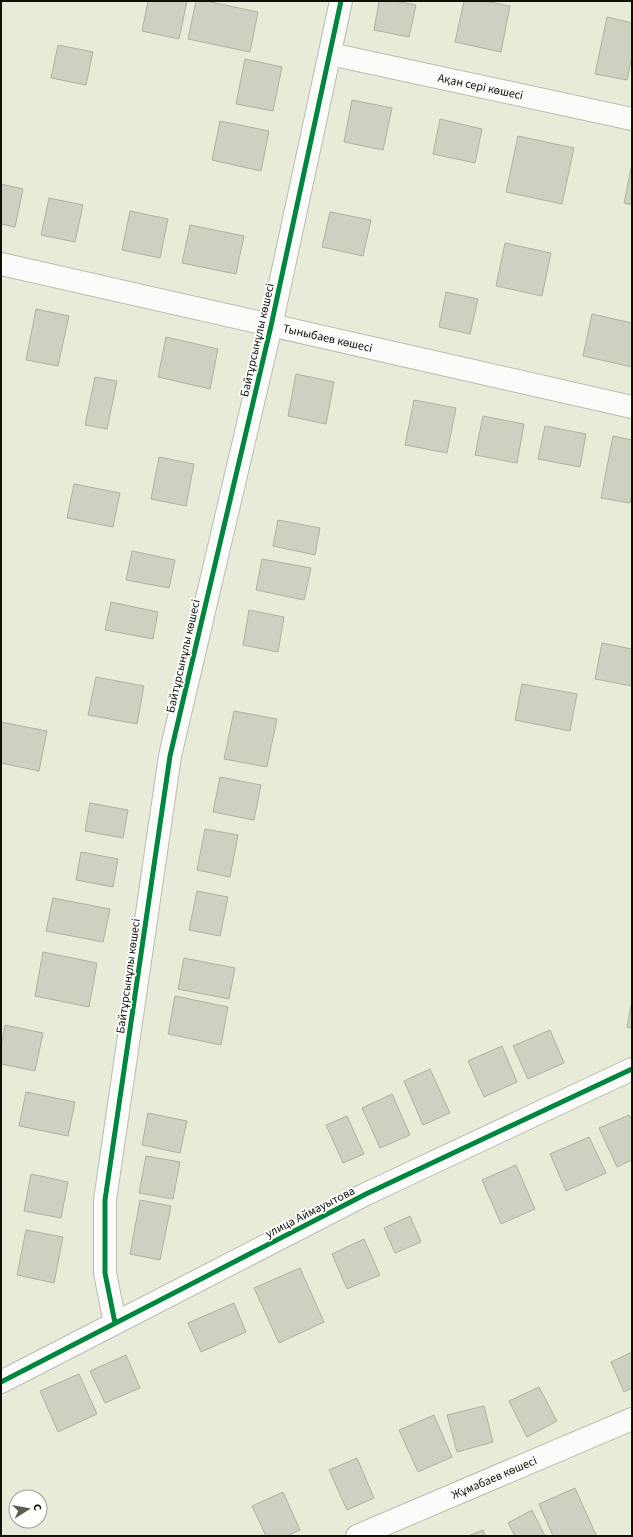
<svg xmlns="http://www.w3.org/2000/svg" width="633" height="1537" viewBox="0 0 633 1537" font-family="'Source Sans 3',sans-serif">
<rect width="100%" height="100%" fill="#e7ebd8"/>
<path fill="#ced1c2" stroke="#afb2a3" d="M148,1h39l-8,38 -37,-8z
M196,1h10l52,11 -8,40 -62,-13z
M379,1h16l21,4 -7,32 -35,-7z
M464,1h21l25,5 -9,46 -46,-10z
M607,17l25,6v34l-5,23 -32,-6z
M58,45l35,7 -7,33 -35,-7z
M245,59l37,8 -9,44 -37,-7z
M352,100l40,8 -9,42 -39,-8z
M440,119l42,10 -7,34 -42,-9z
M220,121l49,10 -8,40 -49,-11z
M518,136l56,12 -12,56 -56,-12z
M631,168h1v37l-8,-2z
M1,184l22,5 -8,38 -14,-3z
M49,198l34,7 -8,37 -34,-7z
M130,211l38,8 -8,39 -38,-8z
M330,212l41,8 -8,36 -41,-9z
M190,225l54,11 -8,38 -54,-11z
M505,243l46,10 -9,43 -46,-10z
M446,292l32,7 -8,35 -31,-7z
M36,309l33,7 -11,50 -32,-6z
M592,314l40,9v44l-49,-11z
M166,337l52,12 -8,40 -52,-12z
M296,374l38,8 -8,42 -38,-8z
M95,377l22,4 -10,48 -22,-4z
M414,400l42,8 -9,45 -42,-8z
M483,416l41,8 -7,39 -42,-8z
M545,426l41,8 -6,33 -42,-8z
M613,436l19,4v52l-2,11 -29,-5z
M159,457l35,7 -8,42 -35,-7z
M74,484l46,9 -7,34 -46,-9z
M278,520l42,8 -5,27 -42,-9z
M132,551l43,9 -6,28 -43,-8z
M262,559l49,9 -7,32 -48,-10z
M111,602l47,10 -5,27 -48,-9z
M249,610l35,7 -6,35 -35,-7z
M602,643l30,6v37l-37,-7z
M96,677l48,9 -7,38 -49,-9z
M522,684l55,10 -7,37 -55,-11z
M234,711l43,8 -10,48 -43,-8z
M1,722l46,9 -8,40 -38,-8z
M220,777l41,8 -7,35 -41,-8z
M90,803l38,7 -5,28 -38,-7z
M205,829l33,6 -8,42 -33,-7z
M81,852l37,7 -5,28 -37,-7z
M197,891l31,6 -8,39 -31,-6z
M53,898l57,11 -7,33 -57,-11z
M43,952l54,11 -8,44 -54,-11z
M184,958l51,10 -6,31 -51,-10z
M175,996l53,11 -7,38 -53,-11z
M632,1000v28l-5,-1z
M5,1025l38,8 -8,38 -34,-7v-16z
M550,1030l14,33 -36,16 -15,-33z
M502,1046l15,36 -33,15 -16,-36z
M430,1069l20,44 -27,12 -19,-44z
M26,1092l49,10 -7,34 -49,-10z
M392,1094l18,41 -30,13 -18,-40z
M148,1113l39,8 -7,32 -38,-8z
M629,1115l3,6v39l-15,7 -18,-39z
M347,1116l17,38 -21,9 -17,-38z
M589,1137l17,36 -40,18 -16,-37z
M146,1156l34,6 -7,37 -34,-6z
M516,1165l19,44 -34,15 -19,-44z
M31,1174l37,8 -7,36 -37,-7z
M140,1200l31,6 -11,54 -30,-6z
M410,1216l11,26 -26,11 -11,-25z
M26,1230l37,7 -9,46 -37,-8z
M364,1239l16,36 -33,14 -15,-35z
M300,1268l24,54 -45,21 -25,-55z
M234,1303l12,29 -45,20 -13,-29z
M632,1352v36l-8,4 -13,-30z
M126,1355l14,33 -35,15 -15,-32z
M79,1374l18,40 -39,18 -18,-41z
M539,1387l18,34 -30,16 -18,-36z
M484,1406l9,36 -36,10 -10,-37z
M434,1415l18,42 -34,15 -19,-42z
M357,1458l17,40 -27,12 -18,-40z
M575,1488l21,47 -2,1h-41l-14,-32z
M283,1492l17,38 -13,6h-21l-14,-30z
M532,1510l13,26h-30l-7,-13z
M483,1530l2,6h-17z"/>
<g fill="none" stroke-linecap="round" stroke-linejoin="round">
<defs>
<g id="street">
<path id="s1" d="M330,54l302,65"/>
<path id="s2" d="M1,264l631,143"/>
<path d="M115,1323l-10,-50v-73l65,-444 101,-430 70,-325"/>
<path d="M1,1382l365,-188 266,-125"/>
<path id="s3" d="M357,1536l275,-117"/>
</g>
</defs>
<use href="#street" stroke="#b9bdae" stroke-width="24"/>
<use href="#street" stroke="#fbfcf9" stroke-width="22"/>
<defs>
<path id="cycleway" d="M115,1323l-10,-50v-73l65,-444 101,-430 70,-325
M1,1382l365,-188 266,-125"/>
</defs>
<use href="#cycleway" stroke="#fff" stroke-width="8"/>
<use href="#cycleway" stroke="#00873e" stroke-width="5"/>
</g>
<g text-anchor="middle" stroke-width="3.5" stroke-linejoin="round" paint-order="stroke">
<g font-size="12" fill="#0f1106" stroke="#fff">
<text dy="4" stroke="none"><textPath href="#s1" startOffset="154">Ақан сері көшесі</textPath></text>
<text dy="4" stroke="none"><textPath href="#s2" startOffset="335">Тыныбаев көшесі</textPath></text>
<text transform="translate(257 340) rotate(-77)" y="4">Байтұрсынұлы көшесі</text>
<text transform="translate(183 656) rotate(-77)" y="4">Байтұрсынұлы көшесі</text>
<text transform="translate(128 976) rotate(-82)" y="4">Байтұрсынұлы көшесі</text>
<text transform="translate(310 1212) rotate(-27)" y="4">улица Аймауытова</text>
<text dy="4" stroke="none"><textPath href="#s3" startOffset="149">Жұмабаев көшесі</textPath></text>
</g>
</g>
<rect width="633" height="1537" fill="none" stroke="#0f1106" stroke-width="4"/>
<g transform="translate(28 1509) rotate(79)"><circle r="19" fill="#ffffff" stroke="#9fa09b"/>
<path d="M0-3L7 15L0 10L-7 15Z" fill="#5b5d50"/>
<text y="-6" font-size="11" font-weight="bold" text-anchor="middle" fill="#0f1106">С</text>
</g>
</svg>
